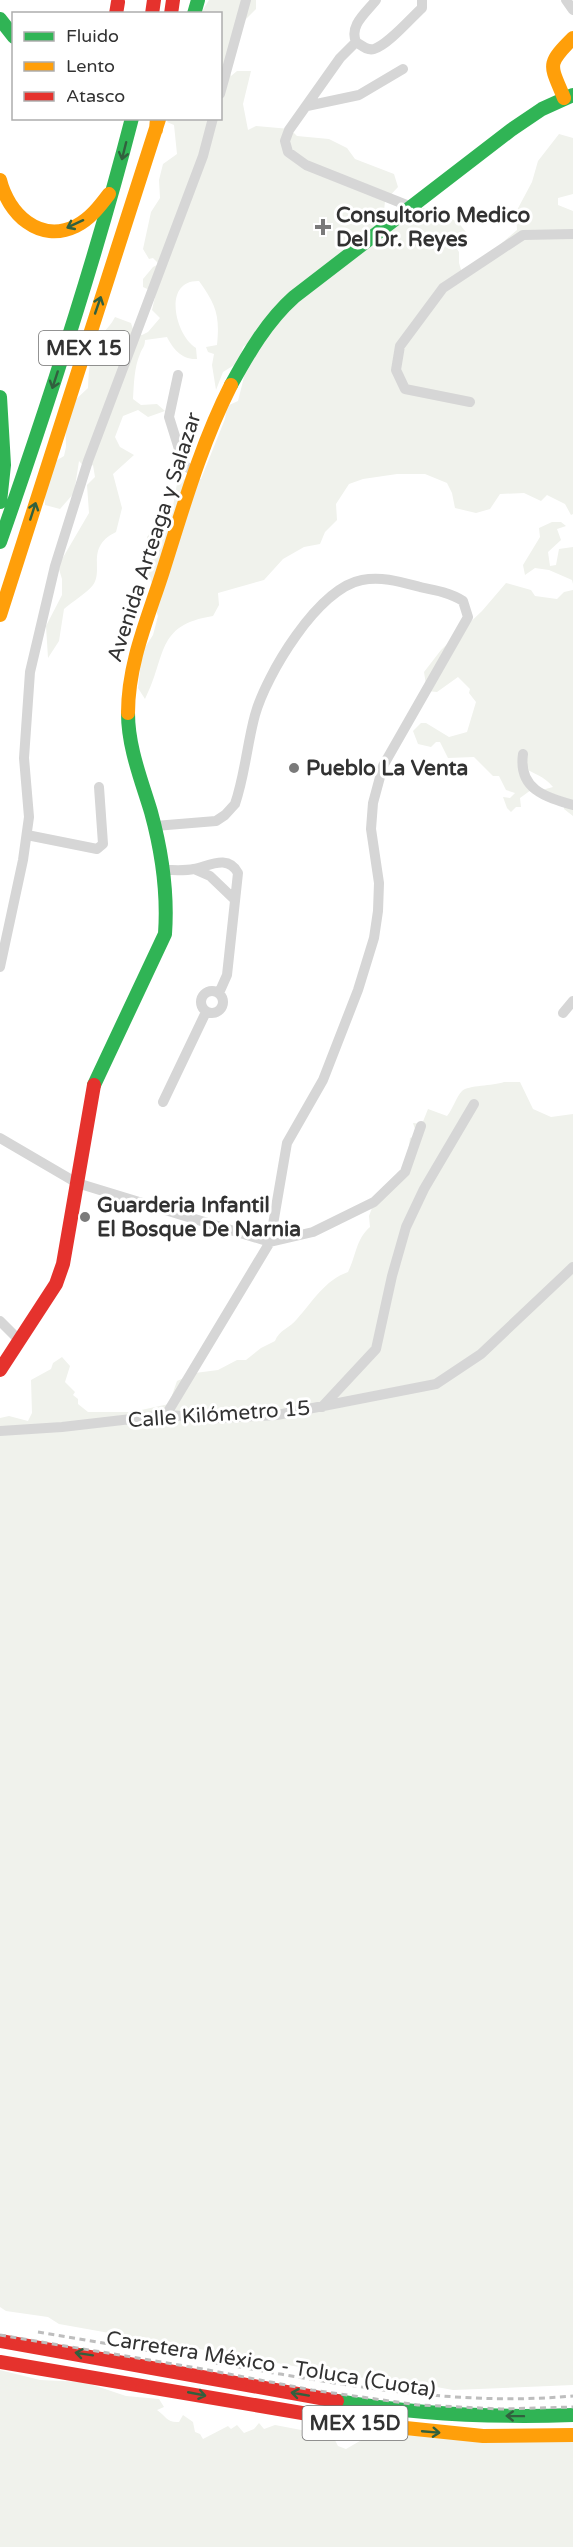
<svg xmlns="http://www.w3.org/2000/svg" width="573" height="2547" viewBox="0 0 573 2547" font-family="'Varela Round',sans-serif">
<rect width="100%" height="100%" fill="#fff"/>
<path fill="#f0f2ec" d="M209,0h47v9l-16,16 -13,42 4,9 6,-5h14l-8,33 5,26 8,-4 34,3 7,7 32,3 18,9 8,11 39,15 4,13 -13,14 -1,10 4,7 17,-9 24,-1 29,14 11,14 -12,13 2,3v11l3,10 19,-12 36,-31 -1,-18 16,-30 6,-21 21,-27 14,4v56l-15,4v7l15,6v303l-2,1 -6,-11 -18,-9 -6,6 -17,-8 -24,1 -10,15 -14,4 -21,-5 -3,-15 -5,-10 -22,-9h-28l-34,5 -14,5 -13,20 1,16 -12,12 -5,12 -16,3 -21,12 -19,21 -46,13 1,12 -6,11c-58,9 -46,40 -68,83l-7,-11 4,-36 11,-17 5,-19 -5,-13 1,-15 -8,-18 1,-33 7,-10 17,-10 6,-33 6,-5h18l24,-60 2,-13 11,-5 9,-36 12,-30 -16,12 -4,15 -16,10 -7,18 -4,-25 2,-11 -6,-2 -2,-5 11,-2c3,-30 -1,-40 -18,-64 -37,-1 -24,54 -3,67l1,11c-15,1 -24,-10 -30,-22l-22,3c0,7 -3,8 -5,14 -6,14 -6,30 -7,45l8,6 16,-1 8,7 -17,6 -10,-7 -15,6 -8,21 5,10 14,8 -21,19 9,34 -6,24c-31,15 -12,38 -23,53 -5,7 -21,17 -29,24l-5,32 -11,17 -2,-32 16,-31v-16l-4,-13 31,-53 -2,-28 8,-8 -2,-12 -7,4 -7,-8 -5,32 -14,16 -15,-4 -1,-28 5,-12 15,-9 2,-9 -1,-33 7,-11 16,-15c1,-18 1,-36 12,-51 6,-8 11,-12 15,-20l16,6 3,9 8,3 6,-3 12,-14 -8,-8 4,-17 -13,-6v-8l10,-12 6,-3 -6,-6 -4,1 -6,-10 8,-37 9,-14 -1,-18 4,-16 14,-10 -3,-29 -7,-3 2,-3 51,-1v-104l-19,-1z
M552,522h9l5,4 -9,3 4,11 -13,12 2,14 6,-1 3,-16 14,-2v37l-1,-4 -23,-10 -14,-2 -10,7 -2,-10 17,-28 -1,-9z
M506,583l25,7 4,6 22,3 7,-7 9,-2v226l-9,-7 1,-11 -23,-8 11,-3c-10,-12 -18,-12 -30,-20l8,23 -11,8 1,9h-5l-5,5 -4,-4 -4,-11 7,1 5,-5 -9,-3 -7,-14h-6l-19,-19 -26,1 -8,-16h-4l-5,5 -13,-3 -5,-13 8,-8h5l23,14 18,-5 9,-30 -7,-9 1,-4 -12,-12 -21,15 -10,-1 -3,-19 17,-22 41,-39z
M504,1082h16l13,27 18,8 22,-3v1271l-120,5 -44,-8 -54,-5 -296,-53 -11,-7 -42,-6 -6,-4v-889l9,-2 19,5 4,-8 -1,-33 20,-11 2,-6 9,-6 8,9 -5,16 10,10 -2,3 5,4v5l10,8h44l37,-8 8,-23 18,-8 23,-3 19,-10h9l15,-12 14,-7c4,-11 15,-13 22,-22 16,-18 28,-39 51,-47 8,-16 8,-33 22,-45l-1,-11 3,-8 35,-46 3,-24 7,-3 -4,-12 9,1 6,-15 19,7c6,-7 9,-19 15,-25 6,-6 31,-5 42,-9z
M0,2370l40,10 44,2 42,14 33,3 5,8 -7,3c9,6 10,13 22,12l4,-7 10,7 2,10 5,2 3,5 25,-13 3,3 6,-4 7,8 10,-4 5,-6 5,6 11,-4 58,11 5,10 8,3 26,-15 201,7v106h-573z"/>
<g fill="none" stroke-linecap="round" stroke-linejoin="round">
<path stroke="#d6d6d6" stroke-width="10" d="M376,0c-10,13 -27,25 -20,42l-16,16 -51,72 -4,11 3,11 18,13 103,41
M566,0l7,10
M356,42c5,3 11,9 18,7 14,-4 37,-31 48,-41v-8
M220,94l26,-94
M307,106l52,-11 44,-26
M178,375l-9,42 15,48 10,7
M470,402l-65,-13 -9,-19 4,-24 43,-58 80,-53 50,-1
M523,754c-5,35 22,43 50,51
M155,826l61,-5 9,-6 10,-11c10,-29 12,-60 20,-89 11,-40 63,-127 107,-135 20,-4 39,2 58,7 15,3 31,6 43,14l5,16 -85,149 -10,37 -2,26 8,54 -1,28 -4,27 -16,52 -35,90 -36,63 -17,99 -104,173
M27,835l70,14 6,-5 -4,-57
M194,869l16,7 24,23
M165,870c9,0 20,1 29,-1 15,-3 34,-15 44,4l-11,102 -8,18
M0,967l23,-107 6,-43 -5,-59 6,-86 25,-106 33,-105 115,-305 10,-38
M201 1002a11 11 0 1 1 22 0a11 11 0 1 1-22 0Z
M563,1013l10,-12
M163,1102l43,-90
M0,1138l77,45 193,59 43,-10 61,-30 31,-30 16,-46
M0,1321l20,20
M322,1407l54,-58 16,-73 14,-49 18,-38 50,-85
M0,1431l62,-4 104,-12 51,3 60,-3 159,-31 45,-30 92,-87"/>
<path stroke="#30b455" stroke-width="14" d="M194,14l4,-14
M0,19l14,18
M231,385c17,-31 36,-64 63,-88l217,-167 31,-21 31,-14
M0,397l4,68 -4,37
M0,542c49,-140 95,-280 132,-424
M94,1085l71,-151c3,-42 -3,-82 -14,-122 -10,-33 -23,-65 -23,-99
M337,2401c78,13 157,17 236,14"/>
<path stroke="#ff9f0a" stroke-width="14" d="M564,98c-14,-34 -18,-33 9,-60
M156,130l1,-12
M0,180c8,33 39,64 76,46 14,-7 24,-20 33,-32
M0,615l159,-496
M128,713c0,-50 20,-95 35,-142 20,-63 38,-127 68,-186
M367,2424l116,12 90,-1"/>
<path stroke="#e5322d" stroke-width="14" d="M116,14l2,-12
M152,14l2,-14
M171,14l2,-14
M0,1370l56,-86 7,-20 31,-179
M0,2341l337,60
M0,2362l367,62"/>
<path stroke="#bebebe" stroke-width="3" stroke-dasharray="6 4.5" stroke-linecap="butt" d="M38,2332l119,20
M0,2335l203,34 109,21 106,15 83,4 72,-2
M216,2363c118,20 236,44 357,33"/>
</g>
<defs><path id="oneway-shaft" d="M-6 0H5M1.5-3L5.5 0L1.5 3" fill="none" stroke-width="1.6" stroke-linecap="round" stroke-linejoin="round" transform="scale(1.5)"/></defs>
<g stroke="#31603e">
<use href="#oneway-shaft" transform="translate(124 151) rotate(104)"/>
<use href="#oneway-shaft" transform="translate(75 224) rotate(155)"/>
<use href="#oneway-shaft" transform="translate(98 305) rotate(-71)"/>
<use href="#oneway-shaft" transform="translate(55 380) rotate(108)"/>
<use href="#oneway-shaft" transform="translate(33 511) rotate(-72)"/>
<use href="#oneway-shaft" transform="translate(84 2354) rotate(-171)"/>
<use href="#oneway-shaft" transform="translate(197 2394) rotate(11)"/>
<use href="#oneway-shaft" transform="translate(300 2394) rotate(-170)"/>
<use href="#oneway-shaft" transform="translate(515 2416) rotate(-179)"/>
<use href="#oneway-shaft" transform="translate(431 2432) rotate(5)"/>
</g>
<g fill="#7a7a7a" stroke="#fff" stroke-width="2">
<path d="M320 218h6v6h6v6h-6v6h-6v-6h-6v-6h6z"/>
<circle cx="294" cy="768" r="6"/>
<circle cx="85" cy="1217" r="6"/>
</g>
<g text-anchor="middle" stroke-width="6" stroke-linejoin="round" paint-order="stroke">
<g fill="#fff" stroke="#707070" stroke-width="1.5">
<rect x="39" y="331" width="90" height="34" rx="4.5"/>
<rect x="302.5" y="2406" width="105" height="34" rx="4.5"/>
</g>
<g font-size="20" font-weight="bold" fill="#323232">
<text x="84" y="355">MEX 15</text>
<text x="355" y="2430">MEX 15D</text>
</g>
<g font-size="21" font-weight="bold" fill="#323232" stroke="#fff" text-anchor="start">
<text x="336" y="222">Consultorio Medico<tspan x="336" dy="24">Del Dr. Reyes</tspan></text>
<text x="306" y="775">Pueblo La Venta</text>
<text x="97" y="1212">Guarderia Infantil<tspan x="97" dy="24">El Bosque De Narnia</tspan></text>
</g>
<g font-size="21" fill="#323232" stroke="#fff">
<text transform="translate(154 537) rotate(-72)" y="7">Avenida Arteaga y Salazar</text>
<text transform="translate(219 1414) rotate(-4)" y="7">Calle Kilómetro 15</text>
<text transform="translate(271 2364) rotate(9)" y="7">Carretera México - Toluca (Cuota)</text>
</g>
</g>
<rect x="12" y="12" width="210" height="108" fill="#ffffff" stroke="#adadad" stroke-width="1.5"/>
<rect x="24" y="32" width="30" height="9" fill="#30b455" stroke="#adadad" stroke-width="1.5"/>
<text x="66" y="42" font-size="18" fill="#323232">Fluido</text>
<rect x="24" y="62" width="30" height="9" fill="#ff9f0a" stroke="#adadad" stroke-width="1.5"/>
<text x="66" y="72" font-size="18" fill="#323232">Lento</text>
<rect x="24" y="92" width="30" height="9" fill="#e5322d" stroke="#adadad" stroke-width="1.5"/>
<text x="66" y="102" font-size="18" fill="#323232">Atasco</text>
</svg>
